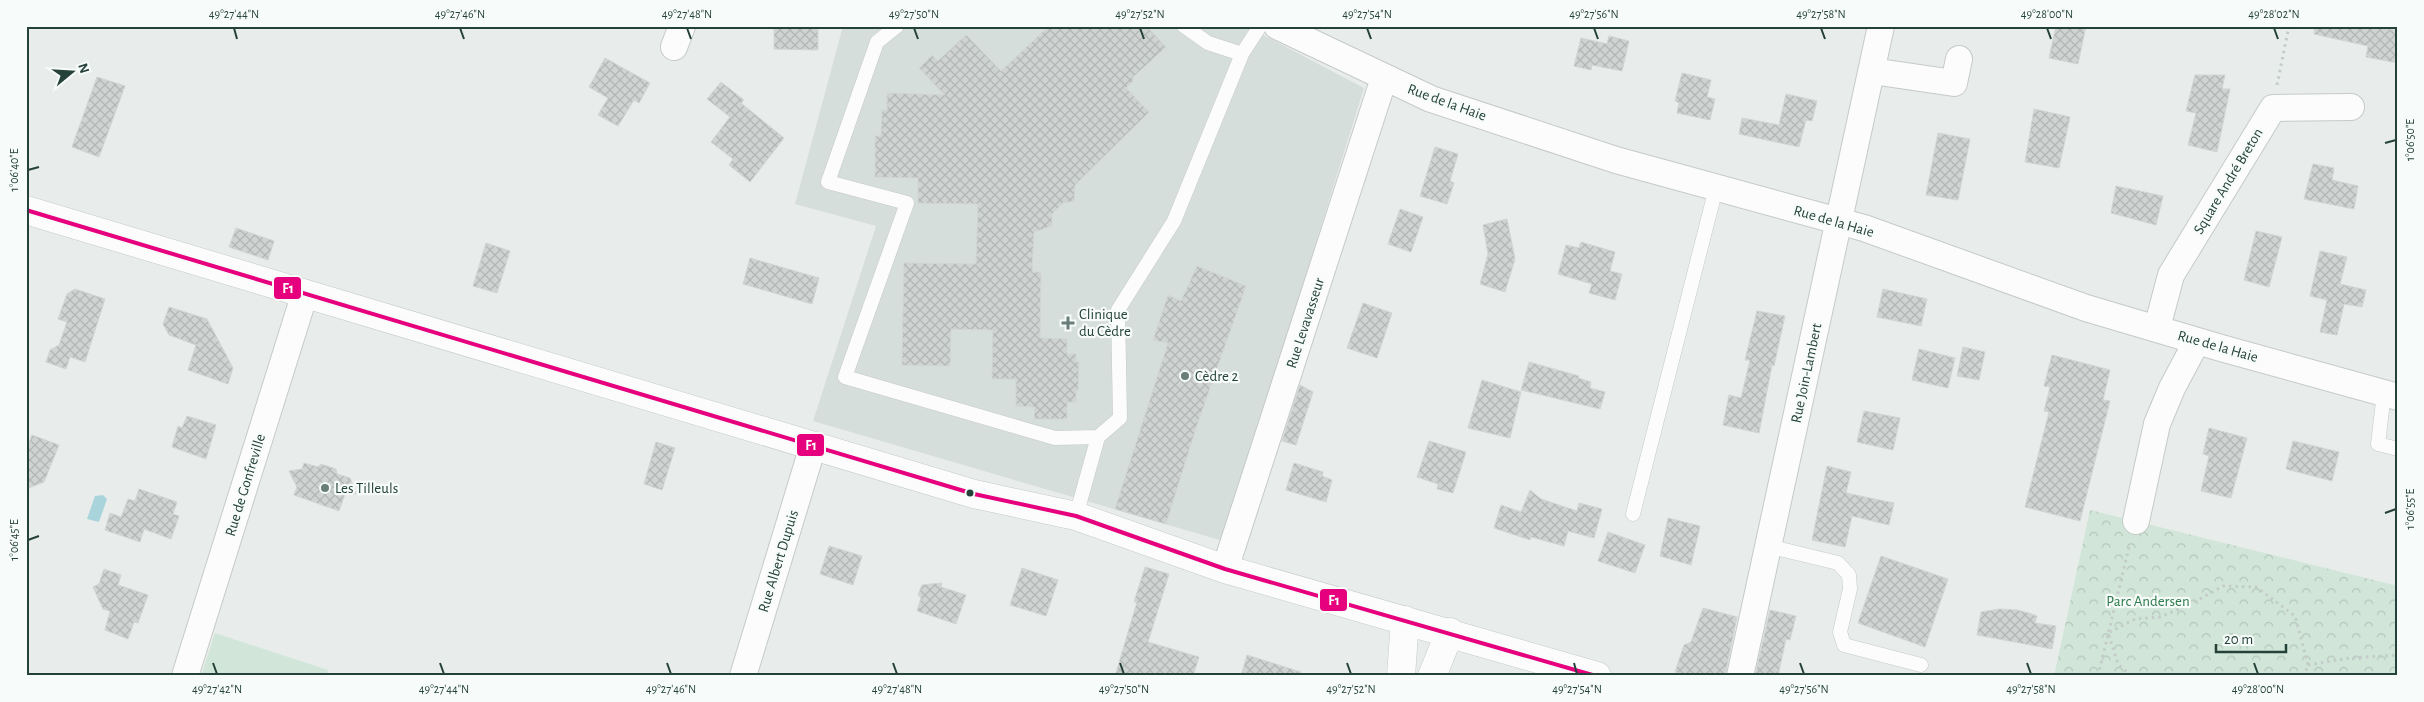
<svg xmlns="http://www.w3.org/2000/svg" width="2424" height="702" viewBox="0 0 2424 702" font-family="'Alegreya Sans',sans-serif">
<defs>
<pattern id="park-crowns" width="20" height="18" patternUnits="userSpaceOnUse" patternTransform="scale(1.25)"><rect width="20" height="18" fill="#d1e6d8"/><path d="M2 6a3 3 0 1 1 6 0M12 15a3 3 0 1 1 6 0" fill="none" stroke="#b3c6ba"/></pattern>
<pattern id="building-cross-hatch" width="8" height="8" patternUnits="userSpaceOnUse" patternTransform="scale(1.25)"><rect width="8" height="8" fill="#cfd4d2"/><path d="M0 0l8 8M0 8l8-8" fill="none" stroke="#b2b7b5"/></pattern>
</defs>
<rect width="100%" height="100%" fill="#e8edeb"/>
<path fill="#d6dedb" d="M843,26h403l118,62 -141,453 -410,-120 63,-195 -81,-22z"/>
<path fill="#d1e6d8" d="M215,633l113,37 -2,6h-125z"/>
<path fill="url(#park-crowns)" d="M2090,510l308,76v90h-344z"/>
<path fill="#a9d4db" d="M103,495l4,4 -8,23 -12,-3 8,-23z"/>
<path fill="url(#building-cross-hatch)" stroke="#d1d6d4" d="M774,26h44v24l-44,-1z
M1049,26h97l20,21 -34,31 2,2 -8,8 23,24 -74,73 -1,16 -11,2 -11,11v12l-18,6 -2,40h9l-1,66 27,1v15h9v8h3l-1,29h-2v11h-9v17h-33l1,-12 -19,-1v-27h-24l1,-49 -42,-1 -1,37 -48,-1 2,-102 72,1 2,-60 -60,-1v-25l-43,-1v-41h6l1,-26h5v-17l58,2 -26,-27 13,-13 6,6 28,-26 35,36z
M2056,26h30l-8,38 -29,-6z
M2315,26h63l20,5v32l-32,-6 2,-11 -54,-12z
M1609,36l20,5 -7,30 -30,-6 -1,5 -17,-4 7,-28 26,6z
M605,58l45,25 -11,20 -5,-3 -16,26 -20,-11 10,-17 -19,-11z
M1682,73l29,7 -4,17 8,2 -5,21 -33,-7 2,-10 -4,-2z
M2195,75h30l-3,14h8l-13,63 -29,-7 8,-32 -10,-2z
M97,77l28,9 -26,71 -27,-10z
M721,82l23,18 -3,3 43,35 -34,44 -21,-17 4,-6 -22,-17 19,-25 -23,-18z
M1786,94l31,7 -5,20 -6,-1 -7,27 -60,-13 3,-16 37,7z
M2034,109l36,8 -11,51 -34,-6z
M1938,133l32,6 -12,61 -32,-5z
M1435,147l23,7 -8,27 4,2 -7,21 -27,-8z
M2313,164l21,4 -2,12 26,6 -4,23 -50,-10z
M2116,186l47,10 -7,29 -45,-12z
M1400,209l23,8 -12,35 -23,-8z
M1507,219l8,40 -10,33 -25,-8 8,-30 -5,-29z
M236,228l38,13 -6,19 -39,-13z
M2256,231l26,6 -13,50 -25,-7z
M1581,242l34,10 -5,19 12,3 -7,26 -26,-7 3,-9 -34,-10 8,-29 13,3z
M486,243l24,8 -13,42 -24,-7z
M2320,251l27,6 -7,27 26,6 -4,17 -18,-3 -7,31 -17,-3 7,-32 -17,-4z
M750,258l69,20 -7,26 -69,-20z
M1197,266l49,20 -49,139 -31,99 -51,-15 53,-166 -15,-3 15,-45 13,6z
M75,289l30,10 -20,63 -15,-5 -4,12 -20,-7 4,-12 9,-5 8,-23 -9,-3 9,-25z
M1883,289l44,10 -6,27 -44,-9z
M1363,303l29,10 -15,45 -30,-10z
M169,307l38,12 26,49 -5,16 -40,-14 8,-25 -27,-10 -6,-11z
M1757,311l28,5 -11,50 -2,-1 -13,68 -36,-8 6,-30 12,3 9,-38h-5z
M1963,347l22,5 -6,28 -22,-4z
M1919,349l36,9 -7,30 -36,-8z
M2052,355l58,15 -7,30 7,1 -30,120 -55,-14 24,-95 -5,-1 6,-24 -6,-1z
M1529,362l50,14 -1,2 13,4 -1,6 15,4 -5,17 -79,-19z
M1482,380l39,12 -11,46 -42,-10z
M1300,385l13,7 -17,53 -14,-4z
M1864,411l36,7 -7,32 -36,-8z
M187,416l29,9 -10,34 -34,-12 6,-21 4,2z
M2209,428l38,10 -16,60 -30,-7 8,-35 -6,-2z
M32,435l27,10 -15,37 -18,7v-39z
M1429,441l37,11 -13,41 -16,-4 1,-5 -21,-7z
M2293,441l46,11 -7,29 -46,-12z
M656,442l19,6 -13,42 -18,-6z
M304,463l14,4 3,-3 15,5 1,5 13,4 6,16h-11l-6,17 -45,-16 3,-8 -8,-16 13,-2z
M1294,463l29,9 -1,4 10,4 -6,22 -40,-12z
M1827,466l24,6 -5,21 48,10 -5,22 -37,-9 -7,31 -33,-7z
M139,489l38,13 -4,12 6,2 -8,23 -27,-10 -4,13 -35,-12 5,-17 11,4 7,-18 7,2z
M1530,490l11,9 36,12 2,-8 23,6 -8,29 -26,-7 -4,15 -33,-9 -1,3 -36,-12 7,-23 20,7z
M1668,518l32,8 -9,39 -31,-9z
M1608,532l37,13 -10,28 -37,-12z
M829,546l33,10 -9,29 -33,-11z
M1881,556l67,23 -23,68 -67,-24z
M1145,567l24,7 -21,68 51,15 -6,19h-78l22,-74h-3z
M1022,568l36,12 -12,36 -36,-11z
M104,569l17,6 -3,10 30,10 -10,28 -4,-1 -6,17 -23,-9 5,-19 -7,-2 -10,-22 6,-3z
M942,583l-1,4 25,8 -10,29 -39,-13 4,-13 -3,-3 4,-10z
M1703,608l34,9 -12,59h-37l-13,-4 9,-27 7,-3z
M2000,609l17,1 12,3 8,3 -2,7 21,3 -4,23 -75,-14 4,-23z
M1770,610l26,6 -6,24 -4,-1 -8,37h-23z
M1247,655l54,17 -1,4h-59z"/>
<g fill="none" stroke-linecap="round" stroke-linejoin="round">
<defs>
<path id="lane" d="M897,26l-20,16 -49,140 79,21 -62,174 210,61 43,-1
M1184,26l24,17 34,11
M2384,393l-6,51 20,5
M1633,514l83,-326
M1076,516l22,-79 22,-19 -2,-108 56,-89 68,-167 18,-28
M1768,546l70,17 11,12 1,14 -10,43 4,13 77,20"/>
<path id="street" d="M1277,26l154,73 185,61 248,68 222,80 135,40 177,49
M674,47l8,-21
M1872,71l82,12 5,-24
M2157,328l14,-53 102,-167 78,-1
M2136,521l21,-97 15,-36 25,-47
M1225,569l159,-491
M185,676l120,-383
M743,676l70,-230
M1740,676l141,-650"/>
<path id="secondary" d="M26,210l948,284 102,22 149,53 372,107
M1401,676l4,-56
M1432,676l18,-44"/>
</defs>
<use href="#lane" stroke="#c5cac8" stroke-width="15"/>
<use href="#street" stroke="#c5cac8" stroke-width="28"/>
<use href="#secondary" stroke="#c3cbc8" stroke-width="29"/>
<path stroke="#c3ccca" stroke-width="3" stroke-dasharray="2.5 4" stroke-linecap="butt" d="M2277,85l12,-59
M2308,665l42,-7 48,-3
M2098,676l32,-133
M2131,676l-13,-12 -10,-31 27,-14 25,-2 31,-13 32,-18 33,1 39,29 13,49 -4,11"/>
<use href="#lane" stroke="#fcfcfc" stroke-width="14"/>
<use href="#street" stroke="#fcfcfc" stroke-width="26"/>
<use href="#secondary" stroke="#fcfcfc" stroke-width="28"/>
<defs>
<path id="bus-1" d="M26,210l948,284 102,22 149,53 371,107"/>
</defs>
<use href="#bus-1" stroke="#f7fbf9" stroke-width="8"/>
<use href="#bus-1" stroke="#e6007e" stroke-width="4"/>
</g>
<path fill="none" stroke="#24423a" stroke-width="2" d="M234,28l3,11M460,28l4,11M687,28l4,11M914,28l4,11M1140,28l4,11M1367,28l4,11M1594,28l4,11M1821,28l4,11M2047,28l4,11M2274,28l4,11M2385,143l11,-3M28,170l11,-3M2385,513l11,-4M28,540l11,-4M213,663l4,11M440,663l4,11M667,663l4,11M893,663l4,11M1120,663l4,11M1347,663l4,11M1574,663l3,11M1800,663l4,11M2027,663l4,11M2254,663l4,11"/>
<g fill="#697e78" stroke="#f7fbf9" stroke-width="2">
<path d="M1065.5 315.5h5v5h5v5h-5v5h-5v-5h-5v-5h5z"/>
<circle cx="1185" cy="376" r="5"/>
<circle cx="325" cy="488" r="5"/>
</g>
<circle fill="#24423a" stroke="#f7fbf9" stroke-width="2" cx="970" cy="493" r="4.5"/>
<g text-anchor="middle" stroke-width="4.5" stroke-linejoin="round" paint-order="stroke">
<g font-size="15" fill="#24423a" stroke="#f7fbf9">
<text transform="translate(1447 102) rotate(20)" y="5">Rue de la Haie</text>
<text transform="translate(2228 181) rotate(-59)" y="5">Square André Breton</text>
<text transform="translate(1834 221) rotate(16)" y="5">Rue de la Haie</text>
<text transform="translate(1305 323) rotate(-72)" y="5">Rue Levavasseur</text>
<text transform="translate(2218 346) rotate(16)" y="5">Rue de la Haie</text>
<text transform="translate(1806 373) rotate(-78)" y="5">Rue Join-Lambert</text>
<text transform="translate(245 485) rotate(-73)" y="5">Rue de Gonfreville</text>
<text transform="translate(778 561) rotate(-73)" y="5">Rue Albert Dupuis</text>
</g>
<g font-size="15" fill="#24423a" stroke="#f7fbf9" text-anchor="start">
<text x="1079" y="319">Clinique<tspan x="1079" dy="17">du Cèdre</tspan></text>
<text x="1195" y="381">Cèdre 2</text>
<text x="335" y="493">Les Tilleuls</text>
</g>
<g font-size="15" fill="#2d7a4b" stroke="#f7fbf9">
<text x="2148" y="606">Parc Andersen</text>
</g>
</g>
<g stroke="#f7fbf9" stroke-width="2">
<rect x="273" y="276" width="29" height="24" rx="5" fill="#e6007e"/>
<rect x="796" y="433" width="29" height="24" rx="5" fill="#e6007e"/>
<rect x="1319" y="588" width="29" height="24" rx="5" fill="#e6007e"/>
</g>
<g font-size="14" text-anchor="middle" font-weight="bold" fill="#fff">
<text x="288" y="293">F1</text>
<text x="811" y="450">F1</text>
<text x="1334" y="605">F1</text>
</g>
<rect width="2424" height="702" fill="none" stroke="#f7fbf9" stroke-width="55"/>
<g transform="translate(72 72) rotate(72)" stroke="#f7fbf9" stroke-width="4" paint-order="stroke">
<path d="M0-4L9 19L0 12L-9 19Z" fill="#24423a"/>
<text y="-8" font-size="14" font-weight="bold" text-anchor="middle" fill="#24423a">N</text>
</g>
<path d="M2216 644v8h70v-8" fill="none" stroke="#24423a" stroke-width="2.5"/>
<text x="2224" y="644" font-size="15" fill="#24423a" stroke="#f7fbf9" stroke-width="4" paint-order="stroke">20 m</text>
<rect x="28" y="28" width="2368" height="646" fill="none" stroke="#24423a" stroke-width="2"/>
<g font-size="12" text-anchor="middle" fill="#24423a">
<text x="234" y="18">49°27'44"N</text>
<text x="460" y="18">49°27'46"N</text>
<text x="687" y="18">49°27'48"N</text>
<text x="914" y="18">49°27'50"N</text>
<text x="1140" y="18">49°27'52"N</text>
<text x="1367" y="18">49°27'54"N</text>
<text x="1594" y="18">49°27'56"N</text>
<text x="1821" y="18">49°27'58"N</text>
<text x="2047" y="18">49°28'00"N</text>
<text x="2274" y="18">49°28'02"N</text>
<text transform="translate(2410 140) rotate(-90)" y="4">1°06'50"E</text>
<text transform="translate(14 170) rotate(-90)" y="4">1°06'40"E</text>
<text transform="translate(2410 509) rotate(-90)" y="4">1°06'55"E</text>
<text transform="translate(14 540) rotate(-90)" y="4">1°06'45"E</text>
<text x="217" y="693">49°27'42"N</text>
<text x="444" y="693">49°27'44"N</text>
<text x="671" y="693">49°27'46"N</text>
<text x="897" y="693">49°27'48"N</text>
<text x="1124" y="693">49°27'50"N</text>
<text x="1351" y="693">49°27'52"N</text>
<text x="1577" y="693">49°27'54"N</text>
<text x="1804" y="693">49°27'56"N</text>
<text x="2031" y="693">49°27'58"N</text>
<text x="2258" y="693">49°28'00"N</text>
</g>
</svg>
